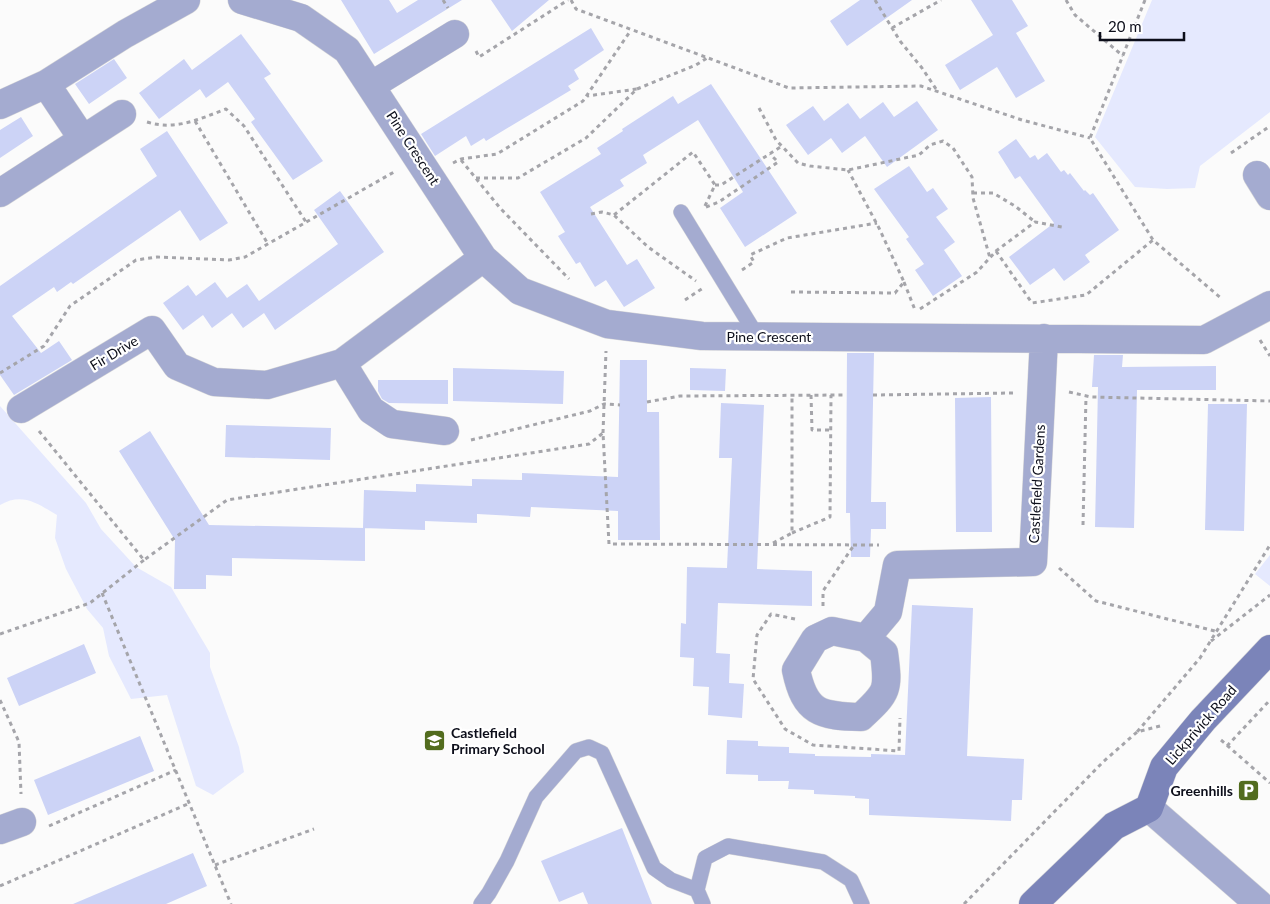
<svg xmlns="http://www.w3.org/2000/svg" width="1270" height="904" viewBox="0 0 1270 904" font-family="Lato,sans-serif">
<rect width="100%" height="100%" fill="#fbfbfb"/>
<path fill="#e5e9fe" d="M1152,0h118v112l-70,54 -5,22 -28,1 -32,-2 -40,-50z
M0,406l86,97 15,26 35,38 35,20 39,66v14l29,80 5,25 -31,23 -17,-9 -29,-91 -36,4 -22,-43 -6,-28 -16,-19 -21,-40 -11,-31 2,-23c-20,-12 -35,-23 -57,-10z
M1270,555v31l-15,-12z"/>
<path fill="#ccd3f6" d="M341,0h48l8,13 21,-13h44l-88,54z
M491,0h58l-37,31z
M860,0h52l-65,46 -17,-25z
M971,0h41l16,26 -12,7 29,48 -29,17 -19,-31 -37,23 -15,-25 48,-30z
M591,28l13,22 -30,20 5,9 -11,7 3,4 -85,51 -2,-3 -13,8 -5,-10 -31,20 -14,-22z
M241,34l30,40 -7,4 59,83 -30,19 -42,-58 4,-3 -27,-37 -22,16 -6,-9 -41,30 -20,-26 45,-34 8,11z
M114,59l13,19 -38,26 -14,-20z
M711,84l86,129 -52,34 -25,-39 23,-16 -45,-72 -55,35 4,8 -27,17 4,6 -34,21 37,58 10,-6 18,29 -31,19 -18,-27 -11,7 -15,-25 -4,2 -18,-28 7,-4 -25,-40 61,-38 -4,-6 26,-17 -1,-2 51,-33 5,8z
M917,101l21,29 -51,37 -22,-31 -23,17 -11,-15 -23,17 -22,-30 27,-19 11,15 24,-18 12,16 23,-17 11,15z
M21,117l12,19 -33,22v-28z
M167,131l61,92 -28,18 -20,-31 -107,74 -2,-2 -14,10 -3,-5 -42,29 29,37 18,-12 13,19 -58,35 -14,-20v-89l157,-110 -17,-27z
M1016,139l14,19 5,-3 3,5 9,-7 14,19 3,-2 4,5 2,-2 14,18 1,-1 5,5 3,-2 26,37 -34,25 5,7 -26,19 -10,-13 -24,17 -21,-28 45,-34 -34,-47 -5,3 -17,-27z
M909,166l18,26 6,-4 15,21 -12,8 19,25 -11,8 18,26 -29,20 -18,-26 9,-6 -18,-25 3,-2 -35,-48z
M340,191l44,61 -109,78 -11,-17 -21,15 -11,-15 -20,15 -9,-13 -20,15 -20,-27 25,-18 8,11 19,-14 12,16 20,-14 12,17 79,-57 -24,-34z
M847,353h27l-3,149h15v27h-15l-1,28h-19l-1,-44h-4z
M1094,355h29l-1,12 94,-1v24h-79l-3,138 -39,-1 3,-140h-6z
M620,360h27v52h12l1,128h-42v-29l-87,-4 -1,10 -53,-3v9l-52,-2v9l-62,-2 1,-38 52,2v-8l56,2v-7l50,1v-7l96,4z
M453,368l111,3 -1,33 -110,-3z
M690,368l36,1 -1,22 -35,-1z
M378,380h70v24l-59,-1 -7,-4 -4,-8z
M991,397l1,135h-36l-1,-134z
M721,403l43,2 -7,164 55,2v35l-94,-3 -2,50 14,1 -1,29 15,1 -2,34 -34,-3 1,-28 -16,-1 1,-28 -14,-1 1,-34 5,1 1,-57 40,1 5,-110h-13z
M1208,404h39l-3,127 -39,-1z
M226,425l105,3 -1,32 -105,-3z
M150,431l59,94 156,3v33l-133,-3v18l-26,-1v14h-32l1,-49 -56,-89z
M912,605l61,3 -6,148 57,3 -2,41h-10l-1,21 -142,-6v-16l-14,-1v-2l-41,-2v-4l-26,-1 1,-8h-31v-6l-32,-1 1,-34 31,1v5l31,1v6l26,1v2l56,1v-3l34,1z
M84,644l12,29 -77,33 -12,-28z
M140,736l14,35 -106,44 -14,-35z
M622,828l30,76h-64l-5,-12 -24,10 -18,-41z
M193,853l14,33 -41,18h-93z"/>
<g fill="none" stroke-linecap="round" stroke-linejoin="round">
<defs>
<path id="lane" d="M681,212l76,124
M481,904l8,-11 18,-32 29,-64 40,-46 13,-4 13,6 52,115 17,12 26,10
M703,904l-6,-14 8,-32 23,-12 95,16 28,18 11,24"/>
<path id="street" d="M242,0l59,18 46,32 136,208 37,33 87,33 95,12 502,4 66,-35
M46,84l36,54
M372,85l83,-51
M0,105l46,-21 79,-50 61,-34
M1257,175l13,21
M0,193l122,-79
M21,409l131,-79 25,36 37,16 53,3 75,-22
M445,431l-53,-7 -21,-14 -29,-47 141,-105
M832,631l34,7 18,15c5,37 4,39 -23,64 -41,-1 -56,-4 -65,-47l19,-31z
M866,638l22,-26 9,-47 136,-3 11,-224
M1149,808l110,96
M0,830l22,-8"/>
<path id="secondary" d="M1033,904l81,-78 35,-18 15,-41 39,-47 67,-71"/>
</defs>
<use href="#lane" stroke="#d5d5d7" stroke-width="16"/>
<use href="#street" stroke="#d5d5d7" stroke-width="29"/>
<use href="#secondary" stroke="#d5d5d7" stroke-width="29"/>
<path stroke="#a5a5aa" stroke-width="3" stroke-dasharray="4 4" stroke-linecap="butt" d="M443,0l5,8
M571,0l5,9 213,79 132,-2 101,34 68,18
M875,0l25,41 22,27 16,24
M1066,0l9,15 48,41
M1145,0l-55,138 63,102 69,59
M892,28l49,-28
M476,51l3,6 89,-57
M637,89l59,-24 11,-7
M759,108l17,32 22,23 12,3 38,4 71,-15 11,-10 13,-4 10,7 19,29 1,21 17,60
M195,121l73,123
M147,122c29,9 52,-3 79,-13l18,17 62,96
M1231,153l39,-27
M461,160l39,48 69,71
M453,163l8,-4 36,-5 86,-53 48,-71
M476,178h42l68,-40 51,-49 -50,7
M715,185h6l61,-39
M973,193h20l22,13 20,16
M706,207l13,-5 59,-40 -8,-8
M591,214l11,-2 12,3 34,32 48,34
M614,215l79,-63 22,33 -11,23
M996,251l36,52 54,-8 67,-55
M742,270l12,-8 -4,-7 37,-17 90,-15
M904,282l11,28
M791,292l104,1 9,-11 -25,-54 -31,-58
M685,300l18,-12
M920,309l57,-37 19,-21 39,-29 27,5
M1260,340l10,16
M0,373l44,-27 26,-40 66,-46 21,-3 72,3 16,-3 149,-85
M1069,392l22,5 179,4
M811,395l1,35h19
M873,395l140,-2
M647,402l33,-6 166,-1
M39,431l105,129 83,-60 362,-56 14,-11 6,111 270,1
M603,433l3,-82
M471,440l119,-29 14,-7 16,1
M1083,525l3,-129
M792,533l38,-16 1,-122
M773,543l19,-10v-138
M1059,568l37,33 119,30
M102,593l129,311
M823,606v-15l31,-46
M795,619l-24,-5 -14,21 -4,44 32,50 28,16 86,6 1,-33
M0,634l90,-31 54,-43
M1211,641l59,-46
M0,700l19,42 2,52
M1160,726l-23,6 63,-74 70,-113
M1221,740l49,43
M1227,746l43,-46
M49,826l127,-56
M215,865l99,-36
M0,886l190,-83
M964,904l139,-142 34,-30"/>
<use href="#lane" stroke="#a4abd0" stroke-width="15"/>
<use href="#street" stroke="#a4abd0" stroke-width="28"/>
<use href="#secondary" stroke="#7b84b9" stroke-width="28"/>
</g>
<defs>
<symbol id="school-square" viewBox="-11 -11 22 22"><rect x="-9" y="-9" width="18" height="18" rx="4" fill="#526c1e" stroke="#fff"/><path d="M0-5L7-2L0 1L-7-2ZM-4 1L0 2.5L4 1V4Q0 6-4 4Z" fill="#fff"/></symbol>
<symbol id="parking-square" viewBox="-11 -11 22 22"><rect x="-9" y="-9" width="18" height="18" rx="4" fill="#526c1e" stroke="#fff"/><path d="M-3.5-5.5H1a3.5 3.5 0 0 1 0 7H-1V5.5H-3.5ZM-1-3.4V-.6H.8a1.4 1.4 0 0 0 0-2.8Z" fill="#fff"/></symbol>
</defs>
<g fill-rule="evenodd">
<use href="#school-square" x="422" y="728" width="25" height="25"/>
<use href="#parking-square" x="1236" y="778" width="25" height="25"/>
</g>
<g text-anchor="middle" stroke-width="4.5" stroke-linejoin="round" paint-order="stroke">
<g font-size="14" fill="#0c0e1a" stroke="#fff">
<text transform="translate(413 148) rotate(57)" y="5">Pine Crescent</text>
<text x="769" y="342">Pine Crescent</text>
<text transform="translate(114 353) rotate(-31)" y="5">Fir Drive</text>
<text transform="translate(1037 484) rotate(-87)" y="5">Castlefield Gardens</text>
<text transform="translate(1201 725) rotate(-49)" y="5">Lickprivick Road</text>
</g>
<g font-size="14" font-weight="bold" fill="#0c0e1a" stroke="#fff" text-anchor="start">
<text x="451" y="738">Castlefield<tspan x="451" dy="16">Primary School</tspan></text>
<text x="1233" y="796" text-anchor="end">Greenhills</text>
</g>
</g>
<path d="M1100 32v8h84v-8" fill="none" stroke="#0c0e1a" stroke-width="2.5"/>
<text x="1108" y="32" font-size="15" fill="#0c0e1a" stroke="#ffffff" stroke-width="4" paint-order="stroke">20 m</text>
</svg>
